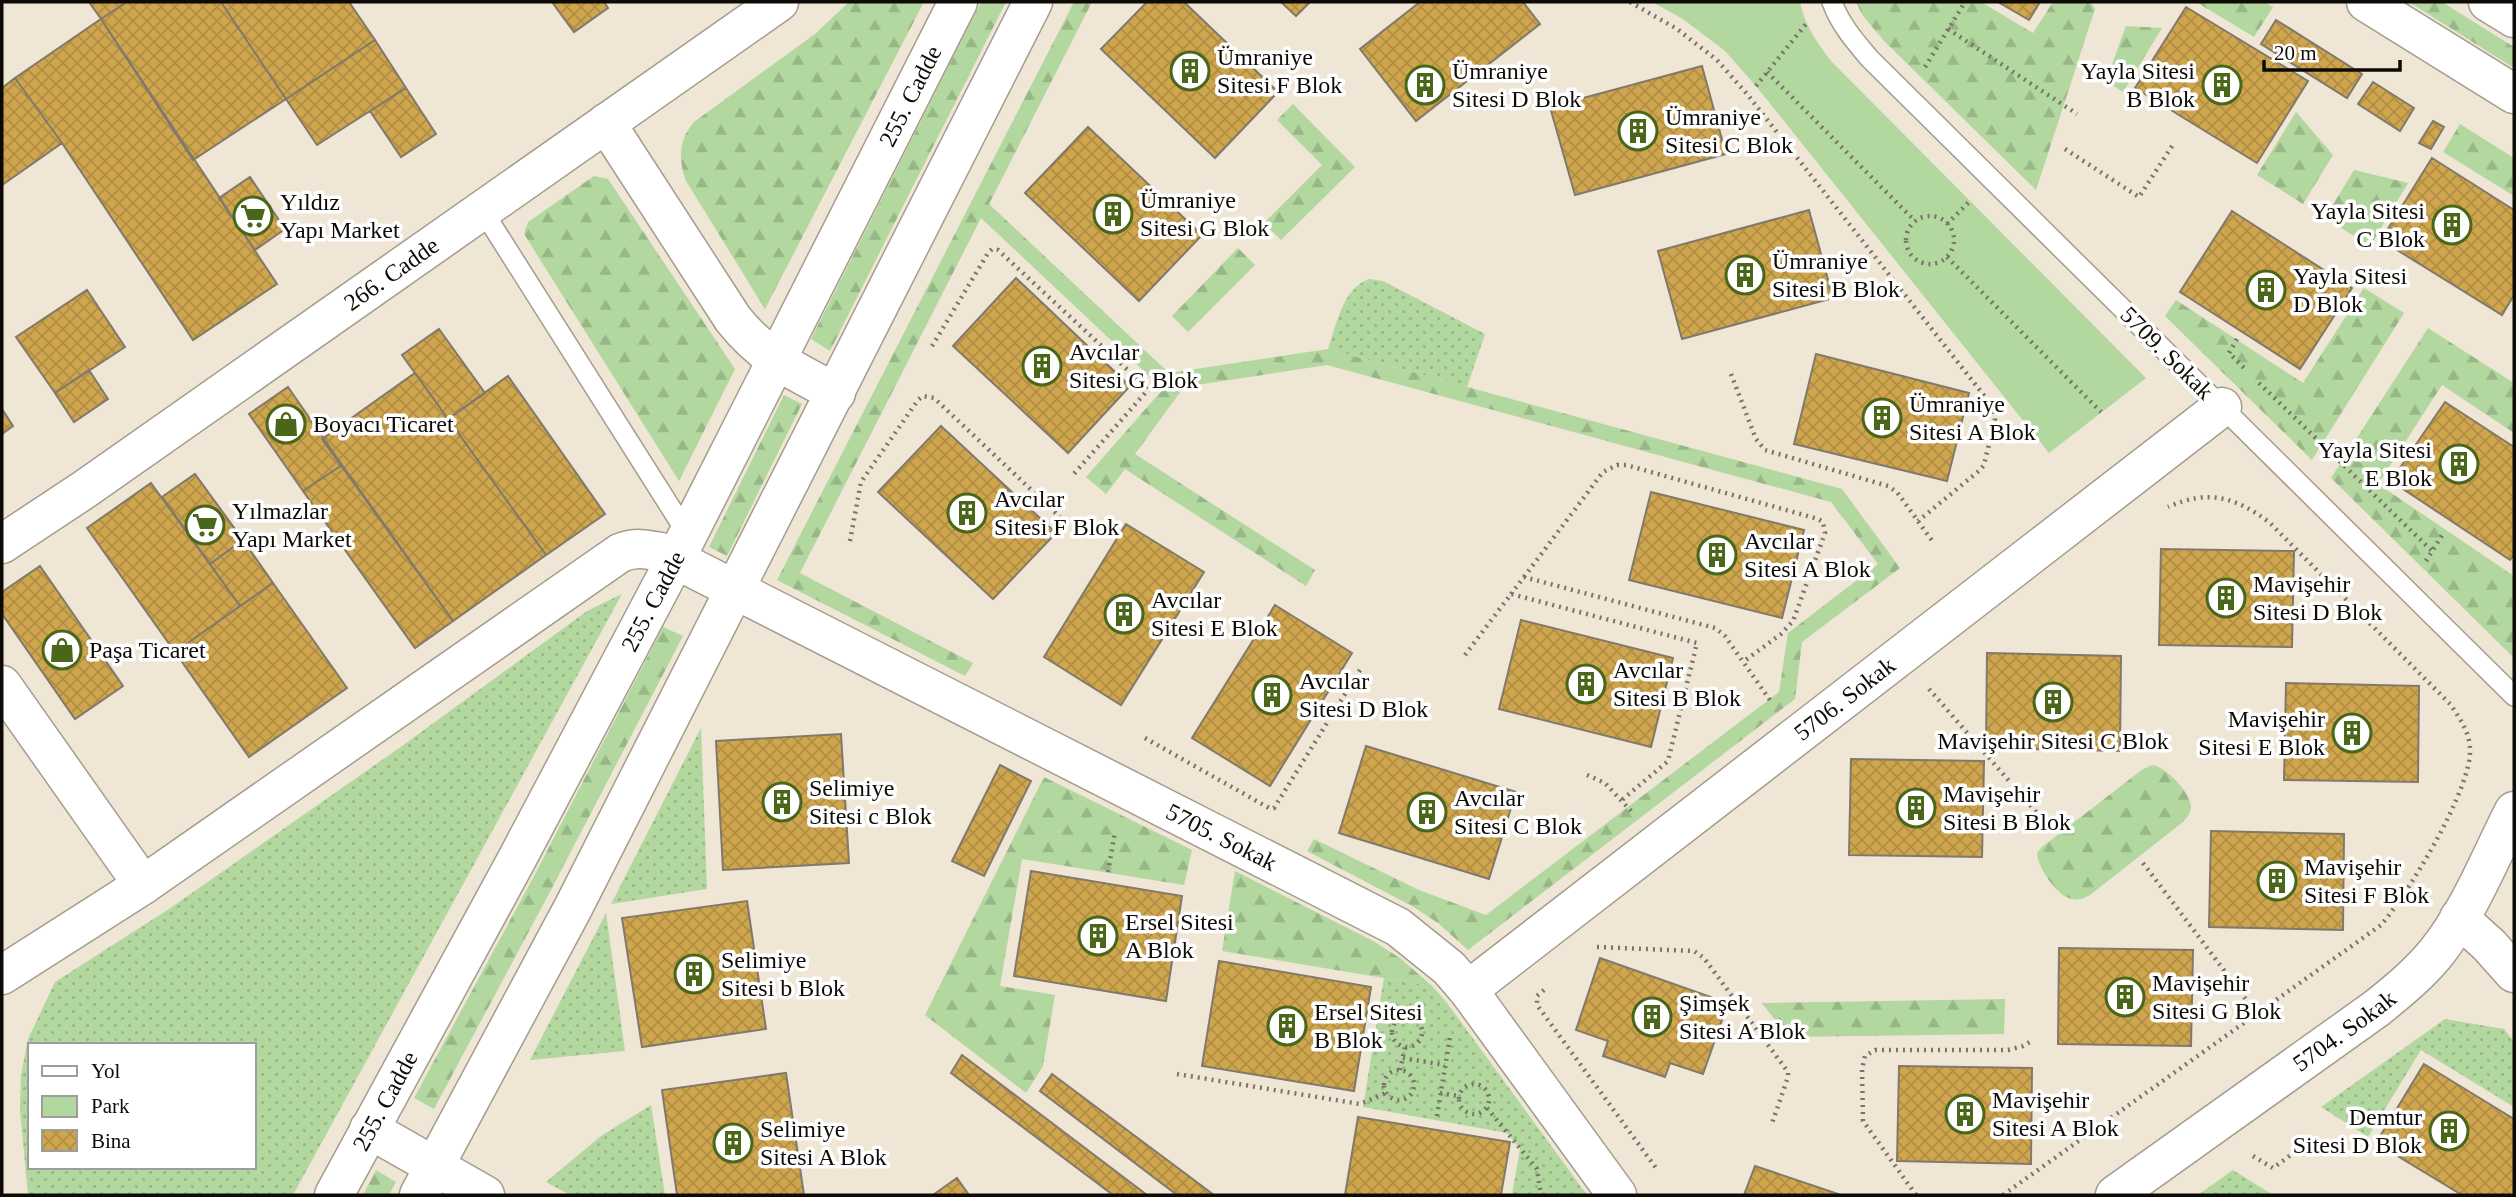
<svg xmlns="http://www.w3.org/2000/svg" width="2516" height="1197" viewBox="0 0 2516 1197" font-family="Georgia,serif">
<defs>
<pattern id="grass-dots" width="8" height="8" patternUnits="userSpaceOnUse" patternTransform="scale(1.75)"><rect width="8" height="8" fill="#b2d79f"/><path d="M2 2h.1M6 6h.1" fill="none" stroke="#98b787" stroke-width="1.8" stroke-linecap="round"/></pattern>
<pattern id="forest-firs" width="22" height="20" patternUnits="userSpaceOnUse" patternTransform="scale(1.75)"><rect width="22" height="20" fill="#b2d79f"/><path d="M5 1l3.5 6h-7zM16 11l3.5 6h-7z" fill="#98b787"/></pattern>
<pattern id="building-cross-hatch" width="8" height="8" patternUnits="userSpaceOnUse" patternTransform="scale(1.75)"><rect width="8" height="8" fill="#cfa64e"/><path d="M0 0l8 8M0 8l8-8" fill="none" stroke="#b18e43"/></pattern>
</defs>
<rect width="100%" height="100%" fill="#efe6d6"/>
<path fill="url(#grass-dots)" fill-rule="evenodd" d="M1369,279l14,2 102,53 -18,53 -139,-38c9,-25 14,-60 41,-70z
M622,594l-329,601h-265l-8,-85 1,-35 7,-36 27,-57 114,-73 233,-163 185,-135zM30,1045h224v122h-224z
M701,728l6,161 -96,15z
M606,913l19,138 -95,9z
M1384,978l48,8 15,17 140,192h-75l8,-46 -13,-16 -144,-26z
M2445,1019l59,10 10,13v65l-93,-57 -53,87 -47,-30z
M651,1105l14,90h-95l-24,-13 55,-46z
M2233,1170l40,25h-75z"/>
<path fill="url(#forest-firs)" d="M849,2h75l-159,307 -79,-128c-8,-21 -7,-42 8,-59l121,-88z
M981,2h25l-176,349 -19,-12z
M1074,2h18l-103,202 180,169 159,-24 514,140 58,79 -98,74 -7,57 -327,251 -30,-27 -26,-17 -105,-55 7,-12 105,51 67,25 293,-223 9,-59 90,-69 -47,-62 -504,-137 -143,22 -49,67 180,116 -9,16 -181,-117 -19,25 -20,-17 77,-88 -182,-171 -181,355 173,90 -8,13 -188,-96z
M1856,2h125l52,31 20,-31h38l4,7 -59,181 -152,-149 -21,-25z
M2196,2h69l8,5 -19,30z
M2409,2h33l72,45v21z
M2126,26l36,2 -39,64 -17,-11z
M1293,104l62,63 -74,73 -17,-17 58,-58 -45,-45z
M2296,112l37,43 -30,49 -46,-29z
M2460,124l54,34v38l-71,-44z
M2354,170l54,13 -38,63 -45,-28z
M594,176l14,3 127,190 -56,112 -155,-247 4,-12z
M1238,248l17,17 -67,67 -16,-16z
M2364,288l40,25 -92,147 -147,-144 11,-16 127,83z
M2428,328l86,55v50l-72,-48 -64,99 136,92v82l-183,-180z
M784,395l18,9 -75,152 -18,-9z
M663,627l20,9 -131,252 -118,221 -20,-11 119,-220z
M2153,765c14,3 37,27 38,42 0,5 -4,11 -8,15l-93,73c-7,4 -13,6 -21,3 -13,-4 -32,-32 -32,-45l5,-6 101,-78z
M1044,777l148,73 -8,35 -162,-26 -22,127 55,9 -12,71 -17,27 -101,-78z
M1235,871l138,70 27,17 32,28 -210,-35z
M2005,999l-1,35 -216,3 -26,-34z
M376,1170l20,12 -7,13h-26z"/>
<path fill="#b2d79f" d="M1652,2h148c4,23 18,42 32,60l314,316 -97,75 -293,-367 -31,-35 -42,-32z"/>
<path fill="url(#building-cross-hatch)" stroke="#81796b" stroke-width="2" d="M89,2h38l-26,17z
M127,2h94l65,97 -93,61 -92,-141z
M221,2h128l26,38 -89,59z
M552,2h52l4,6 -34,24z
M1147,2h37l94,90 -63,66 -114,-109z
M1281,2h29l-14,14z
M1420,2h103l17,22 -124,97 -56,-72z
M1998,2h42l-11,18z
M2186,7l122,74 -51,82 -122,-75z
M101,19l176,265 -84,56 -131,-197 -47,-65z
M2276,20l86,54 -15,24 -86,-54z
M375,40l31,48 -89,57 -31,-46z
M1702,66l24,88 -151,41 -25,-88z
M15,78l47,65 -60,42v-97z
M2373,82l41,26 -14,23 -42,-27z
M406,88l30,46 -35,23 -31,-46z
M2433,121l11,6 -13,22 -12,-6z
M1088,127l114,108 -63,66 -114,-108z
M2432,158l82,52v85l-12,20 -121,-75z
M250,177l35,52 -30,21 -36,-52z
M1809,210l24,88 -151,41 -24,-88z
M2232,211l120,77 -52,81 -120,-77z
M1016,278l114,108 -62,67 -115,-107z
M87,290l38,57 -70,46 -39,-56z
M439,329l46,64 -37,26 -46,-64z
M1816,354l153,39 -22,88 -153,-37z
M89,370l19,29 -34,23 -19,-29z
M415,373l131,182 -93,66 -131,-182z
M508,376l97,138 -59,41 -98,-136z
M288,387l54,78 -39,26 -54,-77z
M2445,402l69,45v108l-4,5 -119,-79z
M2,409l11,17 -11,8z
M941,426l115,107 -63,66 -115,-107z
M342,465l111,156 -38,27 -112,-157z
M195,474l48,66 -33,24 -48,-67z
M151,483l89,123 -65,46 -88,-124z
M1651,492l153,38 -22,88 -153,-38z
M1126,524l78,48 -83,133 -77,-48z
M243,540l30,43 -33,23 -30,-42z
M2161,549l133,2 -2,96 -133,-2z
M40,566l83,120 -48,33 -73,-105v-22z
M273,583l74,105 -98,69 -74,-105z
M1275,605l77,48 -82,133 -78,-48z
M1521,620l152,38 -22,89 -152,-38z
M1987,653l134,3 -1,95 -134,-3z
M2286,683l133,3 -1,96 -134,-2z
M841,734l8,129 -126,7 -7,-129z
M1366,746l150,46 -27,87 -150,-46z
M1851,759l133,2 -2,96 -133,-2z
M1000,765l31,16 -47,95 -32,-15z
M2211,831l133,3 -1,96 -134,-3z
M1031,871l151,25 -16,105 -152,-25z
M747,901l19,128 -124,18 -20,-129z
M2059,948l134,2 -2,96 -133,-2z
M1600,958l128,45 -25,71 -33,-11 -5,14 -62,-21 5,-15 -32,-11z
M1219,961l152,26 -17,104 -152,-25z
M962,1055l185,140h-34l-162,-122z
M2424,1064l90,55v76h-52l-86,-52z
M1899,1066l133,2 -1,96 -134,-3z
M786,1073l18,122h-127l-15,-105z
M1052,1074l162,121h-37l-137,-104z
M1358,1117l152,25 -9,53h-156z
M1755,1166l86,29h-97z
M957,1178l12,17h-36z"/>
<g fill="none" stroke-linecap="round" stroke-linejoin="round">
<defs>
<path id="service" d="M1832,2c8,22 22,38 37,56l645,638
M483,211l205,324"/>
<g id="minor">
<path d="M606,123l127,196c31,39 60,51 103,74"/>
<path id="s1" d="M2,544l83,-55 694,-487"/>
<path d="M2,685l141,200"/>
<path d="M2459,918l30,27 25,28"/>
<path id="s2" d="M2,975l141,-90 477,-332c15,-6 26,-4 41,-1l737,375 51,41 19,22 149,205"/>
<path id="s3" d="M1468,990l754,-583"/>
<path d="M369,1129l116,66"/>
<path id="s4" d="M2115,1195l262,-187c21,-17 42,-34 59,-55 33,-41 54,-95 78,-142"/>
</g>
<g id="secondary">
<path d="M2366,2l148,92"/>
<path d="M2488,2l26,16"/>
<path id="s5" d="M334,1195l183,-336 158,-299 283,-558"/>
<path d="M419,1195l154,-287 460,-906"/>
</g>
</defs>
<use href="#service" stroke="#a49c8d" stroke-width="22"/>
<use href="#minor" stroke="#a49c8d" stroke-width="41"/>
<use href="#secondary" stroke="#a49c8d" stroke-width="41"/>
<path stroke="#797369" stroke-width="4.5" stroke-dasharray="2 5" stroke-linecap="butt" d="M1630,2l47,27 40,31 30,34 246,313 2,12 -11,46 -4,5 -62,51
M1948,29l129,85
M1925,67l40,-65
M1767,72l148,149
M1756,86l50,-62
M2065,149l74,48 35,-54
M1906 240a24 24 0 1 1 48 0a24 24 0 1 1-48 0Z
M1947,224l22,-22
M1947,257l154,155
M2237,339l-8,14 17,17
M932,346l56,-93 4,-4 6,1 147,136 2,5 -75,85
M1731,374l25,65 9,11 123,36 9,6 36,50
M2259,383l173,168
M850,541l11,-59 57,-82 5,-4 11,2 126,119
M2426,561l18,-29
M1524,577l79,-105 14,-7h9l192,54 5,3 2,11 -32,88 -12,13 -38,28
M1511,594l13,-17 191,51 10,8 47,67
M1465,655l46,-61 186,49 -29,118 -46,39
M1929,689l122,140
M1145,738l124,70h5l86,-138
M1587,775l18,8 26,28
M2143,863l114,151
M1108,872l7,-40
M1597,947l97,4 10,7 84,114v5l-17,49
M1544,990l-7,6v9l119,163
M1392 1032a15 15 0 1 1 30 0a15 15 0 1 1-30 0Z
M1403,1058l42,7
M1384 1085a15 15 0 1 1 30 0a15 15 0 1 1-30 0Z
M1400,1070l5,-23
M1177,1074l183,30 26,-11
M1459 1099a15 15 0 1 1 30 0a15 15 0 1 1-30 0Z
M1440,1093l19,3
M1487,1108l50,61 4,26
M1437,1116l13,-79
M2253,1156l20,12 22,-16
M1916,1195l-53,-74 -1,-52 3,-13 10,-6h133l15,-4 10,-6
M2003,1195l378,-270c27,-31 92,-138 89,-177 -1,-17 -11,-31 -20,-44l-181,-182c-34,-25 -61,-33 -101,-15"/>
<use href="#service" stroke="#fff" stroke-width="19"/>
<use href="#minor" stroke="#fff" stroke-width="38"/>
<use href="#secondary" stroke="#fff" stroke-width="38"/>
</g>
<defs>
<symbol id="building-ring" viewBox="-11 -11 22 22"><circle r="9.5" fill="#fff" stroke="#4a6618" stroke-width="1.5"/><path d="M-4-6H4V6H1V3H-1V6H-4ZM-2.5-4.3h1.7v1.8h-1.7ZM.8-4.3h1.7v1.8H.8ZM-2.5-1h1.7V.8h-1.7ZM.8-1h1.7V.8H.8Z" fill="#4a6618"/></symbol>
<symbol id="supermarket-ring" viewBox="-11 -11 22 22"><circle r="9.5" fill="#fff" stroke="#4a6618" stroke-width="1.5"/><path d="M-6-5.5h2.5l.6 2H6L4.5 2H-2.5L-4.4-4H-6ZM-1.5 3.2a1.3 1.3 0 1 0 .1 0ZM3 3.2a1.3 1.3 0 1 0 .1 0Z" fill="#4a6618"/></symbol>
<symbol id="shop-ring" viewBox="-11 -11 22 22"><circle r="9.5" fill="#fff" stroke="#4a6618" stroke-width="1.5"/><path d="M-5-2.5h2.3a2.7 3.5 0 0 1 5.4 0H5L5.5 6h-11ZM-1.5-2.5h3a1.5 2.3 0 0 0-3 0Z" fill="#4a6618"/></symbol>
</defs>
<g fill-rule="evenodd">
<use href="#building-ring" x="1168" y="49" width="44" height="44"/>
<use href="#building-ring" x="1403" y="63" width="44" height="44"/>
<use href="#building-ring" x="2200" y="63" width="44" height="44"/>
<use href="#building-ring" x="1616" y="109" width="44" height="44"/>
<use href="#building-ring" x="1091" y="192" width="44" height="44"/>
<use href="#supermarket-ring" x="231" y="194" width="44" height="44"/>
<use href="#building-ring" x="2430" y="203" width="44" height="44"/>
<use href="#building-ring" x="1723" y="253" width="44" height="44"/>
<use href="#building-ring" x="2244" y="268" width="44" height="44"/>
<use href="#building-ring" x="1020" y="344" width="44" height="44"/>
<use href="#building-ring" x="1860" y="396" width="44" height="44"/>
<use href="#shop-ring" x="264" y="402" width="44" height="44"/>
<use href="#building-ring" x="2437" y="442" width="44" height="44"/>
<use href="#building-ring" x="945" y="491" width="44" height="44"/>
<use href="#supermarket-ring" x="183" y="503" width="44" height="44"/>
<use href="#building-ring" x="1695" y="533" width="44" height="44"/>
<use href="#building-ring" x="2204" y="576" width="44" height="44"/>
<use href="#building-ring" x="1102" y="592" width="44" height="44"/>
<use href="#shop-ring" x="40" y="628" width="44" height="44"/>
<use href="#building-ring" x="1564" y="662" width="44" height="44"/>
<use href="#building-ring" x="1250" y="673" width="44" height="44"/>
<use href="#building-ring" x="2031" y="680" width="44" height="44"/>
<use href="#building-ring" x="2330" y="711" width="44" height="44"/>
<use href="#building-ring" x="760" y="780" width="44" height="44"/>
<use href="#building-ring" x="1894" y="786" width="44" height="44"/>
<use href="#building-ring" x="1405" y="790" width="44" height="44"/>
<use href="#building-ring" x="2255" y="859" width="44" height="44"/>
<use href="#building-ring" x="1076" y="914" width="44" height="44"/>
<use href="#building-ring" x="672" y="952" width="44" height="44"/>
<use href="#building-ring" x="2103" y="975" width="44" height="44"/>
<use href="#building-ring" x="1630" y="995" width="44" height="44"/>
<use href="#building-ring" x="1265" y="1004" width="44" height="44"/>
<use href="#building-ring" x="1943" y="1092" width="44" height="44"/>
<use href="#building-ring" x="2427" y="1109" width="44" height="44"/>
<use href="#building-ring" x="711" y="1121" width="44" height="44"/>
</g>
<g text-anchor="middle" stroke-width="7" stroke-linejoin="round" paint-order="stroke">
<g font-size="24" fill="#0e0b06" stroke="#fff" text-anchor="start">
<text x="1217" y="65">Ümraniye<tspan x="1217" dy="28">Sitesi F Blok</tspan></text>
<text x="1452" y="79">Ümraniye<tspan x="1452" dy="28">Sitesi D Blok</tspan></text>
<text x="2195" y="79" text-anchor="end">Yayla Sitesi<tspan x="2195" dy="28">B Blok</tspan></text>
<text x="1665" y="125">Ümraniye<tspan x="1665" dy="28">Sitesi C Blok</tspan></text>
<text x="1140" y="208">Ümraniye<tspan x="1140" dy="28">Sitesi G Blok</tspan></text>
<text x="280" y="210">Yıldız<tspan x="280" dy="28">Yapı Market</tspan></text>
<text x="2425" y="219" text-anchor="end">Yayla Sitesi<tspan x="2425" dy="28">C Blok</tspan></text>
<text x="1772" y="269">Ümraniye<tspan x="1772" dy="28">Sitesi B Blok</tspan></text>
<text x="2293" y="284">Yayla Sitesi<tspan x="2293" dy="28">D Blok</tspan></text>
<text x="1069" y="360">Avcılar<tspan x="1069" dy="28">Sitesi G Blok</tspan></text>
<text x="1909" y="412">Ümraniye<tspan x="1909" dy="28">Sitesi A Blok</tspan></text>
<text x="313" y="432">Boyacı Ticaret</text>
<text x="2432" y="458" text-anchor="end">Yayla Sitesi<tspan x="2432" dy="28">E Blok</tspan></text>
<text x="994" y="507">Avcılar<tspan x="994" dy="28">Sitesi F Blok</tspan></text>
<text x="232" y="519">Yılmazlar<tspan x="232" dy="28">Yapı Market</tspan></text>
<text x="1744" y="549">Avcılar<tspan x="1744" dy="28">Sitesi A Blok</tspan></text>
<text x="2253" y="592">Mavişehir<tspan x="2253" dy="28">Sitesi D Blok</tspan></text>
<text x="1151" y="608">Avcılar<tspan x="1151" dy="28">Sitesi E Blok</tspan></text>
<text x="89" y="658">Paşa Ticaret</text>
<text x="1613" y="678">Avcılar<tspan x="1613" dy="28">Sitesi B Blok</tspan></text>
<text x="1299" y="689">Avcılar<tspan x="1299" dy="28">Sitesi D Blok</tspan></text>
<text x="2325" y="727" text-anchor="end">Mavişehir<tspan x="2325" dy="28">Sitesi E Blok</tspan></text>
<text x="2053" y="749" text-anchor="middle">Mavişehir Sitesi C Blok</text>
<text x="809" y="796">Selimiye<tspan x="809" dy="28">Sitesi c Blok</tspan></text>
<text x="1943" y="802">Mavişehir<tspan x="1943" dy="28">Sitesi B Blok</tspan></text>
<text x="1454" y="806">Avcılar<tspan x="1454" dy="28">Sitesi C Blok</tspan></text>
<text x="2304" y="875">Mavişehir<tspan x="2304" dy="28">Sitesi F Blok</tspan></text>
<text x="1125" y="930">Ersel Sitesi<tspan x="1125" dy="28">A Blok</tspan></text>
<text x="721" y="968">Selimiye<tspan x="721" dy="28">Sitesi b Blok</tspan></text>
<text x="2152" y="991">Mavişehir<tspan x="2152" dy="28">Sitesi G Blok</tspan></text>
<text x="1679" y="1011">Şimşek<tspan x="1679" dy="28">Sitesi A Blok</tspan></text>
<text x="1314" y="1020">Ersel Sitesi<tspan x="1314" dy="28">B Blok</tspan></text>
<text x="1992" y="1108">Mavişehir<tspan x="1992" dy="28">Sitesi A Blok</tspan></text>
<text x="2422" y="1125" text-anchor="end">Demtur<tspan x="2422" dy="28">Sitesi D Blok</tspan></text>
<text x="760" y="1137">Selimiye<tspan x="760" dy="28">Sitesi A Blok</tspan></text>
</g>
<g font-size="24" fill="#0e0b06" stroke="#fff">
<text dy="8" stroke="none"><textPath href="#s5" startOffset="1241">255. Cadde</textPath></text>
<text dy="8" stroke="none"><textPath href="#s1" startOffset="474">266. Cadde</textPath></text>
<text transform="translate(2167 353) rotate(45)" y="8">5709. Sokak</text>
<text dy="8" stroke="none"><textPath href="#s5" startOffset="674">255. Cadde</textPath></text>
<text dy="8" stroke="none"><textPath href="#s3" startOffset="476">5706. Sokak</textPath></text>
<text dy="8" stroke="none"><textPath href="#s2" startOffset="1419">5705. Sokak</textPath></text>
<text dy="8" stroke="none"><textPath href="#s4" startOffset="282">5704. Sokak</textPath></text>
<text dy="8" stroke="none"><textPath href="#s5" startOffset="107">255. Cadde</textPath></text>
</g>
</g>
<rect width="2516" height="1197" fill="none" stroke="#0e0b06" stroke-width="7"/>
<rect x="28" y="1043" width="228" height="126" fill="#ffffff" stroke="#9f9d9b" stroke-width="2"/>
<rect x="42" y="1066" width="35" height="10" fill="#ffffff" stroke="#9f9d9b" stroke-width="2"/>
<text x="91" y="1078" font-size="21" fill="#0e0b06">Yol</text>
<rect x="42" y="1096" width="35" height="21" fill="#b2d79f" stroke="#9f9d9b" stroke-width="2"/>
<text x="91" y="1113" font-size="21" fill="#0e0b06">Park</text>
<rect x="42" y="1130" width="35" height="21" fill="url(#building-cross-hatch)" stroke="#9f9d9b" stroke-width="2"/>
<text x="91" y="1148" font-size="21" fill="#0e0b06">Bina</text>
<path d="M2264 60v10h136v-10" fill="none" stroke="#0e0b06" stroke-width="3.5"/>
<text x="2274" y="60" font-size="21" fill="#0e0b06" stroke="#ffffff" stroke-width="5" paint-order="stroke">20 m</text>
</svg>
